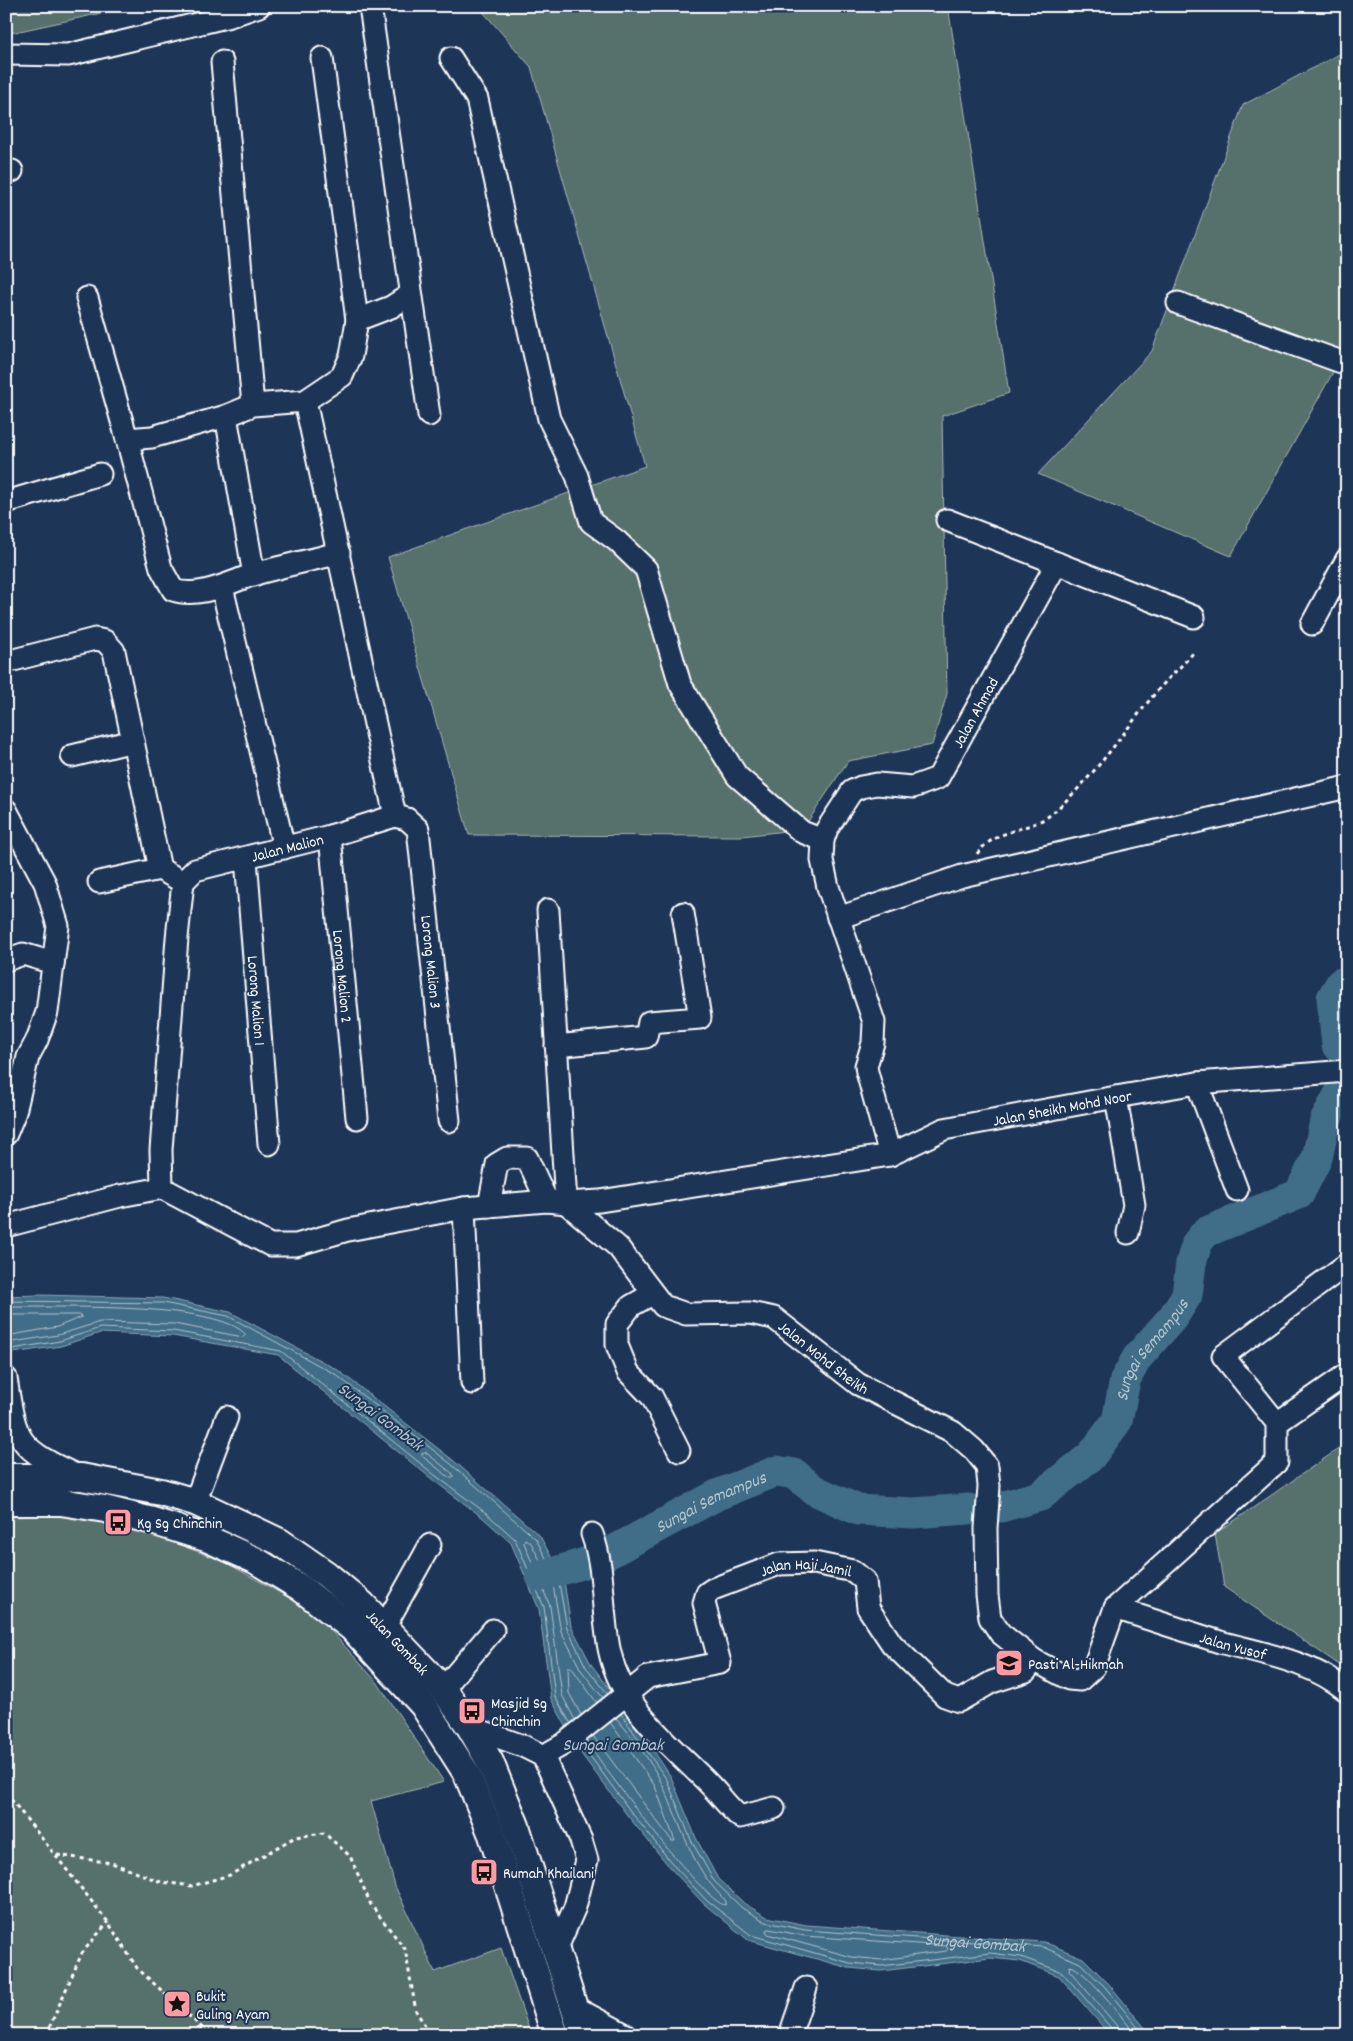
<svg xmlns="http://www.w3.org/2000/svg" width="1353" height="2041" viewBox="0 0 1353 2041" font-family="Dekko,sans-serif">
<rect width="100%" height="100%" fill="#1d3557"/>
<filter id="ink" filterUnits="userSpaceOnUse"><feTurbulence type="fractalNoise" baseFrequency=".02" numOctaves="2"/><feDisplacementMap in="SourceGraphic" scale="10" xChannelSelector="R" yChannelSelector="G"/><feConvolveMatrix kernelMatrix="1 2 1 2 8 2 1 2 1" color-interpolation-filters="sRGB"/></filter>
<g filter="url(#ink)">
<path fill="#566f6c" stroke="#aab7b6" d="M6,6h128l-128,28z
M478,6h470l61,387 -67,23 5,278 -15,51 -84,16 -45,68 -61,7 -273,-1 -81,-278 257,-91 -114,-399z
M1347,50v297l-116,209 -193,-82 114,-123 91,-246z
M1347,1443v227l-123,-83 -9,-53z
M98,1515l125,46 91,51 63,70 67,100 -73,19 24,85 40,86 66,-24 30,87h-525v-518z"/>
<path fill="#416d87" stroke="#8da7b7" d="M40,1295l123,3 67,14 108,58 116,91 86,75 24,45 7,45 20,38 45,60 35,53 25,61 22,41 27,25 22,13 39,8 238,17 39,16 25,25 43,52h-41l-51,-59 -39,-15 -30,-3 -109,13 -32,-3 -101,-28 -44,-36 -32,-34 -45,-55 -45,-60 -31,-56 -12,-90 -28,-66 -29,-26 -49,-37 -155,-125 -105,-19 -73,-3 -39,13 -55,8v-58z"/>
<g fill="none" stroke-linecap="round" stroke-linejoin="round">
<g stroke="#b3c5cf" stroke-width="1">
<path d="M6,1301l157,2 65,13 107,58 116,90 85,75 23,44 8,45 19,39 22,27"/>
<path d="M6,1307c47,1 212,-6 240,28l-3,2 -69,-13 -74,-2 -42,13 -52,8"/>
<path d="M6,1315h74l2,2 -25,10 -51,9"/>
<path d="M6,1350l54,-9 40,-13 73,3 108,20 155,125 50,37 29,26 29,68 11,90 16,27"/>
<path d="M425,1452l28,22v4h-3l-28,-22v-3z"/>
<path id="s1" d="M621,1714l46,66 24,60 23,41 28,27 24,14 39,8 238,17 37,16 25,24 39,48"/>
<path d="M581,1715l-12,-22 -1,-26h3l26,36"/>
<path d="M575,1720l-13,-25 -12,-89 -26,-63 1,-4 6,4 22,42 8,46 20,39 22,28"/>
<path d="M593,1736l79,105h3l-20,-55 -45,-64"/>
<path d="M587,1741c14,24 118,163 138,164l1,-4c-35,-33 -44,-75 -64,-117 -11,-23 -29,-47 -46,-66"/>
<path d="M582,1745l49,67 44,55 32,34 44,34 99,28 31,3 109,-13 31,4 41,15 50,57 1,6"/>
<path d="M769,1929l36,7 141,10 2,3 -2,2 -65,9 -29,-3 -84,-23 -2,-3z"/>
<path d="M1119,2035l-2,-9 -48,-56 1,-4c15,2 55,55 66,69"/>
</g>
<g stroke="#416d87" stroke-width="31">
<path d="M1337,1045l-5,-47 9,-15 6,-1"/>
<path id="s2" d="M1001,1507l39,-11 51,-40 26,-35 8,-41 12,-22 36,-41 14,-22 4,-32 6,-20 9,-11 93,-38 18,-36 8,-37 18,-34"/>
<path id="s3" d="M541,1576l57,-17 119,-64 60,-24 18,3 19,16 44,20 55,3 56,-4"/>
</g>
<defs>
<g id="minor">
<path d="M370,6l59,409"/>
<path d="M6,54l62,1 162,-39 29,-10"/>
<path d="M322,58l35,262 34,-13 20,-13"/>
<path d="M451,58l26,41 72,320 28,57 14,46 26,19 29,28 34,115 57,92 65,56 21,8"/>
<path d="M222,62l31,343"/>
<path d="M6,173l6,-2"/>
<path d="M87,298l40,141 25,-2 74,-21 27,-11 52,-4 37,-25 9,-20 6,-36"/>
<path d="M1178,303l169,61"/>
<path d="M305,401l90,415"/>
<path d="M226,416l28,159"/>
<path d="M127,439l34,129 12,22c27,9 57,-8 82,-16 28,-8 56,-14 84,-21"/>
<path d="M6,502l94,-28"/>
<path d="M947,520l247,97"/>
<path d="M222,587l62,261"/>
<path d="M1312,624l35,-65"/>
<path d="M6,662l89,-23 10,2 9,10 46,218 23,13"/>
<path d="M72,756l61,-15"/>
<path d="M6,810l39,73 13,43 -11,86 -10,28 -9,17 -13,55 -9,22"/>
<path id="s4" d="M330,836l27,282"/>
<path id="s5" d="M246,859l23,285"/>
<path d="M99,882l61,-13"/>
<path id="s6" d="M183,882l12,-12 135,-34 65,-20 12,3 11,10 31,292"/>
<path id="s7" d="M548,910l18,293 52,44 45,59 23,8 64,-1 24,5 84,66 95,48 21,18 13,16 2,20 -3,42 1,67 3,23 10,15 34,27 35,19 11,1 14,-13 21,-59 162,-146v-39l-54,-67 124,-92"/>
<path d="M838,918l124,-42 385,-89"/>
<path d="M6,960l17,-6 30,9"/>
<path d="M556,1046l90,-9 3,-15 51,-4 -17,-105"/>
<path d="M1197,1083l40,107"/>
<path d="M1116,1097l18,108 -6,28"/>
<path id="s8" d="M890,1155l-23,-83 -1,-6 7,-23 1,-21 -46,-135 -6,-27 1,-20 4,-11 25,-38 9,-4 16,-3 36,3 25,-9 119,-215"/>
<path d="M162,1188l-1,-38 16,-212 6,-56"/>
<path d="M489,1206l8,-42 10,-6h20l20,43"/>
<path d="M464,1208l8,175"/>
<path id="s9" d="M6,1226l114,-30 42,-8 108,57h26l52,-15 116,-22 83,-7 19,2 34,-2 290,-46 54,-26 172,-32 81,-14 150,-12"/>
<path d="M652,1294l-21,12 -14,18v21l11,27 24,25 27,54"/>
<path d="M6,1378c10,66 12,70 72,98"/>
<path d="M1277,1423l70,-49"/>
<path d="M195,1502l32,-85"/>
<path d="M592,1534c14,38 9,80 18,119 13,57 60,91 99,131 11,11 19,23 31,33l34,-9"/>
<path id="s10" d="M1115,1608c35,11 70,23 105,34 44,12 91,19 127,49"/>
<path d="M385,1626l45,-81"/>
<path d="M443,1689l50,-59"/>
<path d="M470,1727l53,19 20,10 38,84 6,20 -12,47 -19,43"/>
<path id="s11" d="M543,1756l21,-12 84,-67 72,-14 -16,-60 3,-10 6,-4 66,-25 35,-1 39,8 12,10 3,27 24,36 53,52 14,5 33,-19 34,-11 8,-11"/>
<path d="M574,2007l52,28"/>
<path d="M790,2035l16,-47"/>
</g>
<g id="major">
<path id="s12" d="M6,1477h75l80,15 34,10 85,40 46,32 36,30 81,85 27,38 20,35 26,64 67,209"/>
<path d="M6,1502h55l44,7 44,11 57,18 49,22 46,28 51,40 71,77 44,69 25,61 63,200"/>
</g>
</defs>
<use href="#minor" stroke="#fff" stroke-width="25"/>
<use href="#major" stroke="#fff" stroke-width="30"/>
<path stroke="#fff" stroke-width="3" stroke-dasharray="4 4" stroke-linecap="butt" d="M977,854c17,-25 55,-24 73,-39 41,-34 70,-78 102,-118 13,-16 29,-30 42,-45
M6,1793l102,129 29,46 73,67
M57,1855l55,8 49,19 31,4 38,-11 65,-38 29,-4 26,23 21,49 34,44 11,62 15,24
M46,2035l36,-82 26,-31"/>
<use href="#minor" stroke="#1d3557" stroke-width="21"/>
<use href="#major" stroke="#1d3557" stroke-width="26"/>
</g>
</g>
<defs>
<symbol id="bus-square" viewBox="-11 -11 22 22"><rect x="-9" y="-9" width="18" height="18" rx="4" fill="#ff9aa2" stroke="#1d3557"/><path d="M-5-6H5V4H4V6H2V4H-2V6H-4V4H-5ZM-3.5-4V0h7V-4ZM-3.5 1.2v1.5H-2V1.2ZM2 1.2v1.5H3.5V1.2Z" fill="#111"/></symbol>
<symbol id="school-square" viewBox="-11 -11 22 22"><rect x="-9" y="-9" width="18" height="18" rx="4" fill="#ff9aa2" stroke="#1d3557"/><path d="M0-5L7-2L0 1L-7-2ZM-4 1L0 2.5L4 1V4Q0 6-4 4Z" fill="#111"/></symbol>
<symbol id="sight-square" viewBox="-11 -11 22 22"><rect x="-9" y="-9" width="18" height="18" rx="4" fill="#ff9aa2" stroke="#1d3557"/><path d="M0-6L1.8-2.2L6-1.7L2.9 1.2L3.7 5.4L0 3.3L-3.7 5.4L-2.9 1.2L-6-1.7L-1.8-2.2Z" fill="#111"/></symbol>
</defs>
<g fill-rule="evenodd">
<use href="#bus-square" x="102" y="1506" width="32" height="32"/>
<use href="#school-square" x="993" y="1647" width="32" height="32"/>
<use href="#bus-square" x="456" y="1695" width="32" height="32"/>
<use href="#bus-square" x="468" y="1856" width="32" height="32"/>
<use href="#sight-square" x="161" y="1988" width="32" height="32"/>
</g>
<g text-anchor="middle" stroke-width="4" stroke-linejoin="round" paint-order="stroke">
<g font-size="16" fill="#fff" stroke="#1d3557">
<text dy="6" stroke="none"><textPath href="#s8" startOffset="549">Jalan Ahmad</textPath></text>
<text dy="6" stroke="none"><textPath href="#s6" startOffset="112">Jalan Malion</textPath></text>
<text dy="6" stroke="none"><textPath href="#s6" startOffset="385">Lorong Malion 3</textPath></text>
<text dy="6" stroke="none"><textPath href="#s4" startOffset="141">Lorong Malion 2</textPath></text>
<text dy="6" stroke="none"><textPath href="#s5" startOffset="142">Lorong Malion 1</textPath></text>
<text dy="6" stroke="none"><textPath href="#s9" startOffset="1091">Jalan Sheikh Mohd Noor</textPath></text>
<text dy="6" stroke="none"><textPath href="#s7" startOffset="612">Jalan Mohd Sheikh</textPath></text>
<text dy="6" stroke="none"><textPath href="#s11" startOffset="382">Jalan Haji Jamil</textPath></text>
<text dy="6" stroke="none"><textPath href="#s12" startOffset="441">Jalan Gombak</textPath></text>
<text dy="6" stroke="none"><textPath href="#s10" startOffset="124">Jalan Yusof</textPath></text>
</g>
<g font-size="16" fill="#fff" stroke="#1d3557" text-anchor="start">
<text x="137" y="1528">Kg Sg Chinchin</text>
<text x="1028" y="1669">Pasti Al-Hikmah</text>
<text x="491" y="1708">Masjid Sg<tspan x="491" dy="18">Chinchin</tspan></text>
<text x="503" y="1878">Rumah Khailani</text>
<text x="196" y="2001">Bukit<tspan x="196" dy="18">Guling Ayam</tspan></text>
</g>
<g font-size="18" font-style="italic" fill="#b3c5cf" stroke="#1d3557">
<text dy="6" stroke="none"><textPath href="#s2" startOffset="230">Sungai Semampus</textPath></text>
<text transform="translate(381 1416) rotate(37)" y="6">Sungai Gombak</text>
<text dy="6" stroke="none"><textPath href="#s3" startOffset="186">Sungai Semampus</textPath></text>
<text x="613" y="1750">Sungai Gombak</text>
<text dy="6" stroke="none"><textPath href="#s1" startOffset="469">Sungai Gombak</textPath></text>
</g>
</g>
<rect width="1353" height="2041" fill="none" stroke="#1d3557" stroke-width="25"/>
<rect x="12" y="12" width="1328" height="2016" fill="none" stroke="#fff" stroke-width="2" filter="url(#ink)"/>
</svg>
